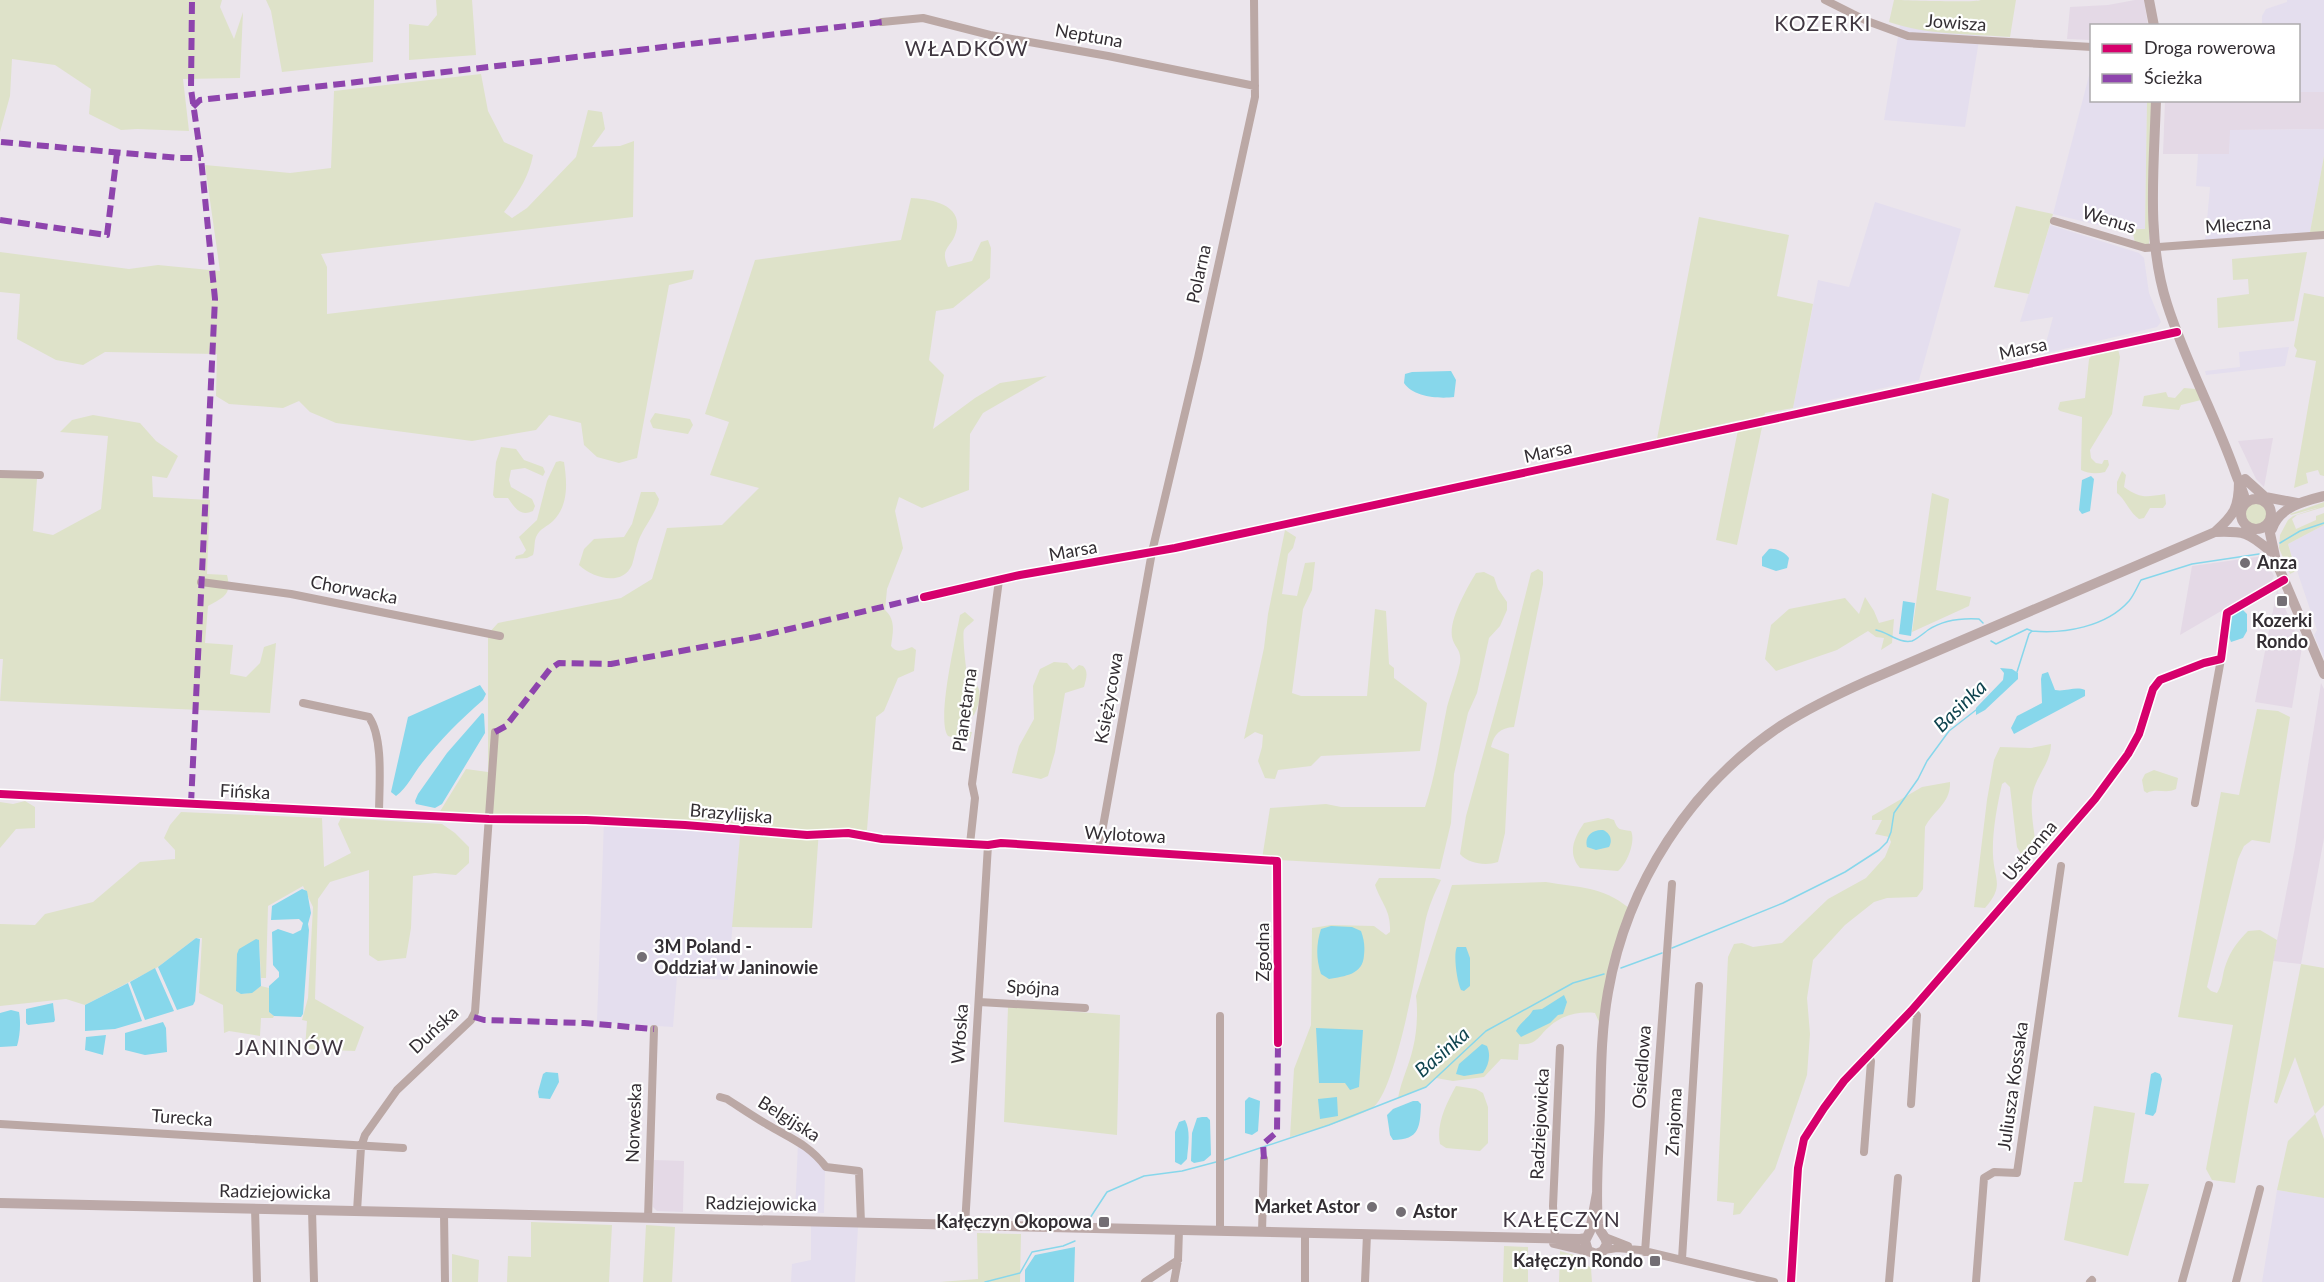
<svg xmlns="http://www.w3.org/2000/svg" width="2324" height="1282" viewBox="0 0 2324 1282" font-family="Lato,sans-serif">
<rect width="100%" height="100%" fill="#ebe5ec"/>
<path fill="#e4d9e6" d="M2135,0h9l4,25 -56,1 -1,14 -24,-1 3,-32 38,-2z
M2299,92h25v37l-93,1 -2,24h-66l2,-53 133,-1z
M2273,438l-8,44 -1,5 -8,-8 -18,-38z
M2264,556l10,20 -3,6 -91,53 12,-69z
M2277,590l25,57 -10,61 -37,-6z
M2321,683l3,6v149l-23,126 -28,-3 22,-114z
M654,1160l30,1 -1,51 -26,-1 -4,-4z"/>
<path fill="#e4deee" d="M2287,0h37v92h-25l-1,-66 -36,-1v-9l4,-7 21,-7z
M1900,25l28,6 52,3 -15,93 -81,-7z
M2091,68l1,32 55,1 -2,128 -43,-3 -49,-12z
M2324,129v27l-14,76 -105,10 5,-55 -14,-1 2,-32h31l1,-24z
M1875,202l86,27 -42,151 -126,28 25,-128 31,7z
M2050,225l89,28 5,5 5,35 12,29 -4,5 -114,27 10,-37 -33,5z
M2289,347l-4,19 -79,9 -1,-4 35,-4 -1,-15z
M2324,525v133l-10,-23 3,-5 -29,-86z
M604,820l137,5 -13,155 -51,-3 -4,50 -76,-5z
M798,1143l27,27 -1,43 -29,-1z
M2277,1190l47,8v84h-62z
M811,1226l47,1 -3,55h-64l1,-18 19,-4z"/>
<path fill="#dee2c9" d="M0,0h222l-2,7 14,32 9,-27 -3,66 -57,1 6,52 -52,-2 -16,1 -32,-16 2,-25 -36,-24 -43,-6 -2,37 -10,36z
M266,0h108l-1,62 -91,10 -11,-61z
M436,0h36l4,55 -67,5v-36l19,2 9,-11z
M1894,0c13,0 81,3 87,0h35l-6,37c-40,-3 -83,-2 -121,-15z
M481,74l7,37 16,31 29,13c-4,22 -16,40 -29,57l8,6 15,-10 49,-51 12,-47 14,2 3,17 -13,18 28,-1 14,-5 -1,76 -312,37 6,13v47l367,-44 -2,9 -23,6 -32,173 -18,5 -22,-6 -13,-12 -3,-22 -32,-8 -13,15 -64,11 -136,-18 -26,-11 -11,-11 -16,7 -54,-4 -13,-8 1,-42 -112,-2 -22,13 -27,-5 -39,-21 3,-45 -20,-2v-40l129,17 29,-4 62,6 -15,-106 85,8 41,-5 3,-77z
M2147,101h6l-4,144 -14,-2 -3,-14h13z
M2324,156v76h-14z
M911,198c19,1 53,6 45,34 -4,16 -17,15 -8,35l24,-6 9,-19 7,-2 3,8 -1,30 -37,30 -17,3 -7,49 15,15 -11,54 42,-31 25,-15 47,-7 -64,37 -13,21 -1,56 -47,18 -23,-11 -4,14 8,37 -16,41 -2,21c11,10 8,22 6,36 6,8 13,4 21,1l4,3 -2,21 -16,7 -14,33 -8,6 -9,113h-48l-7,98 -80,-1 9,-102 -302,-12 27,-44 22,3v-138l10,-11 123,-25 31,-19 15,-51 55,-3 37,-37 -49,-13 19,-53 -24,-8 50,-154 146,-20z
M2016,206l37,8 -24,80 -35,-7z
M1699,217l90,18 -12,61 36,8 -20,104 -28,5 -28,132 -21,-5 24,-120 -83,19z
M2307,252l-13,69 -76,7 -1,-30 32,-4 -1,-15 -15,1 -1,-21z
M2304,293l20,4v179l-4,-1 -2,-5 -12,3 2,10 -14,5 22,-127 -21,-4 2,-7 -3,-4z
M2118,349l2,8 -8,57 -22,36 1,8 5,5 6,1 2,-4h4l1,5 -4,7c-8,2 -16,2 -24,-2l1,-53 -22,-6 -2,-2 2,-7 25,-4 4,-39 4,-5z
M2184,388l12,1 5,11 -20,5 -2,5 -37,-4 2,-10 22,-4 2,5 7,1z
M655,413l35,6 3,6 -5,9 -35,-6 -3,-7z
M93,415l47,8 16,18 22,15 -11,22 -15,-2 1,21 57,3 -3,74 20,1c5,20 -3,22 -19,31l-3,37 28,2 -3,29 16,3 14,-14 4,-16 12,-4 -6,70 -270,-12 3,-42h-3v-182l37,2 -4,52 20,4 48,-26 7,-73 -48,-4 12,-12z
M501,447l15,2 8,11 19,7 2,5 -2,4 -18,-8 -14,2 -2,10 2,7 21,12 3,7 -2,5c-13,6 -18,-3 -25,-13h-13l-2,-3 3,-33z
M560,461l4,1c3,20 5,43 -11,59 -6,6 -13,7 -17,16 -2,5 -1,12 -3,18l-6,3 -12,1 1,-3 7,-2 3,-4 -7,-13 18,-17 10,-39 9,-19z
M2122,471l4,4 -2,12c17,12 22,10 41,7l1,10 -3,4h-13l-6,10 -5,1c-10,-7 -13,-19 -22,-26v-11z
M641,492h14l4,7c-3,14 -13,25 -19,38 -4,9 -5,19 -8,28 -10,22 -39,13 -53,0l5,-16 10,-10 30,-2 8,-13z
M1932,493l17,6 -13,91 35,7 -2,9 -57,26z
M2324,502v5l-27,8 -5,4 4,10 20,-9v-4l8,-3v12l-36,19 8,27 -6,3 -11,-26 1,-13 8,-15 5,-4 27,-9 -29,8 -1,-1z
M2245 514a11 11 0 1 1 22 0a11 11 0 1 1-22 0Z
M1285,530l11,7 -3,11 -5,6 -6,40 15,2 8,-33 10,-1 -3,28 -9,19 -11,84 9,3h66l8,-87 11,2 3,53 5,4v10l33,25 -7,48 -99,5 -10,10 -33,4 -3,9 -10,-1 -7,-17 4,-14 1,-12 -8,-3 -11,7 20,-91 4,-34z
M1538,569l5,3v12l-29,143c-14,1 -20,7 -23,20l18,7 -4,79 -7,29c-12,4 -29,2 -38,-8l6,-38 40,-144 25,-99z
M1484,572l10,5 4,12 9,13v8l-7,16 -11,12 -12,55 -9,20 -14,61 -3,49 -11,46 -178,-10 8,-51 56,-4 15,3h84c11,-33 15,-66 22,-100 4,-15 10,-29 13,-44 2,-14 -6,-15 -8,-26 -3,-18 15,-49 24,-64z
M1865,597l9,14 5,12 15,-4 -2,24 -11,7 3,-12 -8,-1 -8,-6 -31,19 -61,21 -11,-12 6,-34 18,-16 56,-11 14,16z
M965,612l9,8c-2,3 -8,6 -10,10 -2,3 2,43 4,47 2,4 7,6 10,10 4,9 0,20 -4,28l-17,11 1,7 14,-1 -2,7 -5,2 -17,-5c-12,-15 8,-99 12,-121z
M1054,662l13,1 6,7 6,-5 4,1c6,6 3,13 1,21l-19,6 -10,59 -7,24 -7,3 -29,-6 7,-27 15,-27 -1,-33 7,-17z
M2257,709l21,2 12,6 -20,126 -18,-3 -8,6 -6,13 -31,128 4,4 6,2c6,-9 5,-19 9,-29 5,-14 12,-23 22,-33l12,-1 17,10 -42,243 -23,-3 -6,-11 27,-144 -55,-8 43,-225 18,3z
M2051,744c0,18 -14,31 -18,48 -4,18 2,40 3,58l-6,5 -9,-1 -4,-7 -7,-60 -5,-5 -3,2c-5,22 -10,49 -9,71 1,25 12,30 -8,53l-11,-1 13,-107 7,-40 6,-13 31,1z
M2154,770l24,8 -2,11c-9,5 -20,-1 -29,4l-3,-2 -2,-11 3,-6z
M1950,782c1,21 -17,29 -25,45l-2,62 -6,8 -30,1 -13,4 -29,23 -32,35 -6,38 3,36 -3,41 -32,94 -35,45 -7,1 1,-12 -17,-2 11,-244 6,-13 8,-1 11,4 29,-4 46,-44 38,-21 19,-21 6,-15 -2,-5 -14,-3 7,-14h-10v-4l50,-29z
M25,801l10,6v21l-19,1 -16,19v-46l13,2z
M181,812l141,6 2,49 27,-14 -13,-29 3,-6 101,6 13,9 14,14v16l-13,12 -21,-2 -22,3 -2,52 -5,30 -28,3 -9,-6v-85l-39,12 -12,17 -3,100 49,28 -9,24 -50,-2 2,-28 -5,-1 6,-22 5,-91 -10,-21 -35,20 -2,72h-5l-2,-38 -23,51c9,6 17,1 25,-5l8,2v24l5,4 -1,2h-12l-1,18 -31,-5 -5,2 -1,-28 -24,-12 3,-55h-6l-38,29 -73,38 -19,-6 -66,7v-82l35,1 10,-11 48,-12 47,-40 35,-3v-9l-11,-12 6,-13z
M1608,818l6,2c4,11 6,9 17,11 5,10 -4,33 -13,40l-38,-3c-13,-15 -6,-30 4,-45z
M1379,878h55l7,2c-7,14 -13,28 -16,43 -6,32 -29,171 -53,185 -22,13 -58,21 -82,29l4,-68 17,-44 1,-97 19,-3 43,1 12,9 4,-3c1,-22 -8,-27 -15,-47z
M1546,882c34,6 56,4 83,26l-30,114 -4,-9c-15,-2 -33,2 -45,13 -12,10 -13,20 -31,18l-1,16 -17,-1 -17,18 -31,4 -17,-3 -10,9 -28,11c4,-20 11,-32 15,-50 4,-16 5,-36 3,-52l36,-111z
M2301,964l23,4v137l-9,9 9,25v59l-47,-8 11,-49 27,-27 -20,-57 -18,47 -3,-2z
M1008,1007l112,8 -3,120 -113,-13z
M1456,1086l20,3 7,4 5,14v36l-8,8 -34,-3 -6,-4c-4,-20 6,-40 16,-58z
M2094,1106l41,7 -11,70 25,1 -21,72 -64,-16 10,-58h8z
M531,1222l81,3 -3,57h-102l1,-26 23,1z
M646,1225l29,2 -3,55h-29z
M977,1233l44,1 -1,48h-80l38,-3z
M1504,1246l24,1v35h-25z
M1560,1251l14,4 17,13 1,14h-33z
M452,1254l27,6 -1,22h-26z"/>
<path fill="#87d7eb" d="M1451,371l5,9 -2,17c-15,2 -41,0 -50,-14l1,-9 7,-2z
M2091,476l3,3 -4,32 -8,3 -3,-4 3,-30z
M1769,549c7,-1 16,3 20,9l-2,10 -11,3 -14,-5v-9z
M1903,601l12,2 -4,33 -12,-2z
M2242,609l5,5v17l-4,7 -12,4 -4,-10 5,-17z
M2000,668l12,1 6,4v6l-33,31 -9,5v-7l27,-28 1,-7z
M2048,672l7,18c11,2 20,-4 30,0v6l-71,38 -3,-6 6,-12 25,-13 -1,-24 1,-5z
M480,685l6,9 -3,6c-22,19 -43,40 -61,63 -9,11 -15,25 -26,33l-5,-4 17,-75z
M482,713l2,1 1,19 -43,71 -7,4 -19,-4 -1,-3 3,-7 29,-41z
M1603,830c7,3 10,10 6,17l-13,3 -9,-3c-3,-11 6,-18 16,-17z
M302,889l5,2 4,22 -3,11 1,6 -6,84 -2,3 -27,-1 -5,-4v-26l10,-9v-5l-6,-7 -1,-33 6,-3 15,5 8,-4 2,-7 -4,-4 -28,1 1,-14z
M1331,926l21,1 9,4c3,8 4,15 3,24 -1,20 -19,21 -35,24l-8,-5c-5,-15 -5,-30 0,-45z
M196,938l4,1 -5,62 -2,4 -16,5 -19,-43z
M256,939l3,1 2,46 -9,7 -11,1 -5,-3 1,-37 2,-5z
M1457,947h9l4,11v28l-6,5 -3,-1c-4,-8 -8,-36 -4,-43z
M155,968l19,43 -29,9 -15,-38z
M128,983l14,38 -27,8 -30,2v-26z
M1564,995l3,7 -4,12 -5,1 -8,8 -29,14 -5,-6c4,-9 12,-12 17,-21l9,-1z
M53,1003l2,17 -1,2 -26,3 -2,-2v-14z
M11,1010l8,2c2,11 1,24 -2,34l-17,1v-34z
M163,1022l3,6 1,24 -22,3 -20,-5v-17z
M1316,1028l47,2 -4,57 -9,3 -5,-7h-26z
M106,1035l-3,20 -18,-5 1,-13z
M1482,1044l5,2c4,9 2,19 -4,27l-19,3 -8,-2 3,-10z
M546,1072l12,1 1,9 -9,17 -11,-1 -1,-6 5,-18z
M2155,1072l5,2 2,5 -6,33 -3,4 -8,-2 6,-40z
M1249,1097l11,4 -2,30 -6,4 -7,-2v-32z
M1337,1097l1,19 -18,3 -2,-20z
M1413,1101h5l3,3c-1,22 -1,36 -28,36l-3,-5 -3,-20 6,-6z
M1202,1117h5l3,3 1,35 -7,6 -10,2 -3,-2 1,-28 5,-15z
M1185,1120c6,11 3,26 2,39l-6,6 -6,-3v-30l4,-10z
M1075,1247l-1,35h-49v-12l10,-15z"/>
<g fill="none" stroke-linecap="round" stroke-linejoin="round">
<path stroke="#87d7eb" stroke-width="1.5" d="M2280,543l20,-12 24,-8
M1876,630c12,2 23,14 36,11 5,-2 12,-8 16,-11 15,-10 34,-12 51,-11l4,4
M1991,641l5,3 31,-15 5,2
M2017,672l12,-38 3,-3c32,3 74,-4 97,-30 5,-6 8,-14 12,-21l51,-16 67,-10
M1672,948l111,-45 62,-31 34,-22 8,-8 4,-10 3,-19 24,-34 9,-18 22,-30 27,-21
M1621,968l41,-15
M1224,1160l105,-35 97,-38 60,-56 87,-48 31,-9
M1090,1218l17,-26 37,-16 38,-5 34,-9
M985,1282l35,-9 12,-21 31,-6 12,-5"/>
<path stroke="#bba8a5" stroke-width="8" d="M1825,0l42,21 41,15 184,11
M882,22l41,-4 67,17 118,21 147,30
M2054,221l91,27 179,-13
M0,474l40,1
M201,582l90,12 209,42
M924,597l96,-22 155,-27 1002,-216
M303,703l66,14c15,22 10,70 10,97
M0,794l489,25 97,1 99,5 122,10 41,-2 34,6 106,6 13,-2 276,18 1,182
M2195,803l26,-144
M970,844l5,-46 -3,-14 27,-204
M1099,849l53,-297 46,-194 57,-261 -1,-97
M979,1002l106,6
M1911,1011l6,4 -6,89
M720,1097l7,2c14,9 27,18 41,26 24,14 41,20 58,42l33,4 2,52
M0,1124l403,24
M1864,1152l7,-91 -3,-7
M255,1208l2,74
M312,1210l2,72
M357,1211l4,-64 4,-12 32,-45 74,-70 4,-8 20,-280
M444,1213l1,69
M648,1218l6,-189
M965,1225l23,-380
M1220,1231v-215
M1262,1232l2,-73
M1605,1237l23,9
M1555,1238l-2,-32 7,-158
M1604,1250l13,-2 23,2 134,32
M1645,1252l27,-368
M1682,1259l17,-273
M1145,1282l33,-22
M1174,1282l4,-22 1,-30
M1305,1282v-49
M1365,1282l2,-48
M1791,1282l7,-114 6,-29 20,-31 20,-27 67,-70 184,-212 33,-45 11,-20 14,-45 7,-9 44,-17 17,-4 6,-46 57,-33
M1889,1282l9,-104
M1976,1282l8,-104 10,-6 23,1 44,-307
M2090,1282l2,-2
M2182,1282l27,-97
M2236,1282l24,-93"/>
<path stroke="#bca9a8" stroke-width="10" d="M2149,0l5,26
M2156,100c-2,68 -10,139 11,204 18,57 47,109 67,165 4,12 10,23 12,34
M2245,479l20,18 32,6
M2241 514a15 15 0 1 1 30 0a15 15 0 1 1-30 0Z
M2268,524l8,37 48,113
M2272,529c7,-22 32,-28 52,-33
M2215,532c29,-1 33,0 55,19
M1597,1193l-7,38 -5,10 3,10 8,3 7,-3 4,-7c-1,-9 -8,-11 -9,-20 -3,-37 1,-76 2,-114 1,-39 1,-79 8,-118 19,-108 82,-206 174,-267 27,-17 56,-31 85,-44l348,-149c19,-17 24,-24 24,-51
M0,1203l1580,36 6,-1
M1554,1243l34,8"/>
<path stroke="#8e44ad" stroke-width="6" stroke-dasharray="12 6" stroke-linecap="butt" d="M193,107l7,-7 682,-78
M1,142l178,16h22
M0,220l107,15 10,-82
M495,732l11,-6 44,-57 9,-6 52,1 145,-27 168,-40
M191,804l24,-505 -14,-141 -10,-69 1,-89
M474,1017l10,3 100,3 70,6
M1264,1159l-1,-15 14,-12 1,-89"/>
<defs>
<path id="cycleway" d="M924,597l96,-22 155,-27 1002,-216
M0,794l489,25 97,1 99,5 122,10 41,-2 34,6 106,6 13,-2 276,18 1,182
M1791,1282l7,-114 6,-29 20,-31 20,-27 67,-70 184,-212 33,-45 11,-20 14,-45 7,-9 44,-17 17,-4 6,-46 57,-33"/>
</defs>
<use href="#cycleway" stroke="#fff" stroke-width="11"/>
<use href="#cycleway" stroke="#d6006c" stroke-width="8"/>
</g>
<g fill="#736e74" stroke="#fff" stroke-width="2">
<circle cx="2245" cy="563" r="6"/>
<rect x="2276" y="595" width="12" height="12" rx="3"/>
<circle cx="642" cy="957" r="6"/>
<circle cx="1372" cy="1207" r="6"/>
<circle cx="1401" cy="1212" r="6"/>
<rect x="1098" y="1216" width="12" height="12" rx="3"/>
<rect x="1649" y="1255" width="12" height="12" rx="3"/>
</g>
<g text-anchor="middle" stroke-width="4.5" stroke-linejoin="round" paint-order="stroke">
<g font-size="18" fill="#332e33" stroke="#fff">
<text transform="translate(1956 23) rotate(4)" y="6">Jowisza</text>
<text transform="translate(1089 36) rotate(10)" y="6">Neptuna</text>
<text transform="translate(2109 220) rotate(17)" y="6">Wenus</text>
<text transform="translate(2238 225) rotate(-4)" y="6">Mleczna</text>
<text transform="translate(1199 274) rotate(-78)" y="6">Polarna</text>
<text transform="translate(2023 349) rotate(-12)" y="6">Marsa</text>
<text transform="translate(1548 452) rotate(-12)" y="6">Marsa</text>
<text transform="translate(1073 551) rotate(-10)" y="6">Marsa</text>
<text transform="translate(354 590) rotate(11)" y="6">Chorwacka</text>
<text transform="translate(1109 698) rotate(-80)" y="6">Księżycowa</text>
<text transform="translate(965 710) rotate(-82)" y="6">Planetarna</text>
<text transform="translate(245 792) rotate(3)" y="6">Fińska</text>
<text transform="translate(731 814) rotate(5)" y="6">Brazylijska</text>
<text transform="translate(1125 835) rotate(3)" y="6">Wylotowa</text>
<text transform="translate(2030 851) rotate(-50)" y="6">Ustronna</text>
<text transform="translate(1263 952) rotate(-90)" y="6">Zgodna</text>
<text transform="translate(1033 988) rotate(3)" y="6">Spójna</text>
<text transform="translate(434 1030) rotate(-43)" y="6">Duńska</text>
<text transform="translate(960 1034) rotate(-86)" y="6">Włoska</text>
<text transform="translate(1642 1067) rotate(-86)" y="6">Osiedlowa</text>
<text transform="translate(2013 1086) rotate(-82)" y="6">Juliusza Kossaka</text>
<text transform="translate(182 1118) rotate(4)" y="6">Turecka</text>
<text transform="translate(789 1119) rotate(32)" y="6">Belgijska</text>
<text transform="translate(1674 1122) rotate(-87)" y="6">Znajoma</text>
<text transform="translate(634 1123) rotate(-88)" y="6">Norweska</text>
<text transform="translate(1540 1124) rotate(-87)" y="6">Radziejowicka</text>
<text transform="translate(275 1192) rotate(1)" y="6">Radziejowicka</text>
<text transform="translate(761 1204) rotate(1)" y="6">Radziejowicka</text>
</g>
<g font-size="18" font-weight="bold" fill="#332e33" stroke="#fff" text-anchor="start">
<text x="2257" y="569">Anza</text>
<text x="2282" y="627" text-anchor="middle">Kozerki<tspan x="2282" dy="21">Rondo</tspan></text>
<text x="654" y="953">3M Poland -<tspan x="654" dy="21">Oddział w Janinowie</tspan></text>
<text x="1360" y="1213" text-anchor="end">Market Astor</text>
<text x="1413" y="1218">Astor</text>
<text x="1092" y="1228" text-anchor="end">Kałęczyn Okopowa</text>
<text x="1643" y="1267" text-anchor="end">Kałęczyn Rondo</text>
</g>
<g font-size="20" font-style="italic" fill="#0f444f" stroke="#fff">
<text transform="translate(1960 706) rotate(-44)" y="7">Basinka</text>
<text transform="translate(1442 1052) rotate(-41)" y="7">Basinka</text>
</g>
<g font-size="21" letter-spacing="1.5" fill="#403741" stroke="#fff">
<text x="1823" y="31">KOZERKI</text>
<text x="967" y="56">WŁADKÓW</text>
<text x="290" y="1055">JANINÓW</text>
<text x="1562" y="1227">KAŁĘCZYN</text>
</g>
</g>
<rect x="2090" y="24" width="210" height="78" fill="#ffffff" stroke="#adabad" stroke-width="1.5"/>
<rect x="2102" y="44" width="30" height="9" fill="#d6006c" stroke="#adabad" stroke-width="1.5"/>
<text x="2144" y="54" font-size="18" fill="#332e33">Droga rowerowa</text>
<rect x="2102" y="74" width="30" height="9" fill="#8e44ad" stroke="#adabad" stroke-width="1.5"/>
<text x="2144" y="84" font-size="18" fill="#332e33">Ścieżka</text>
</svg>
